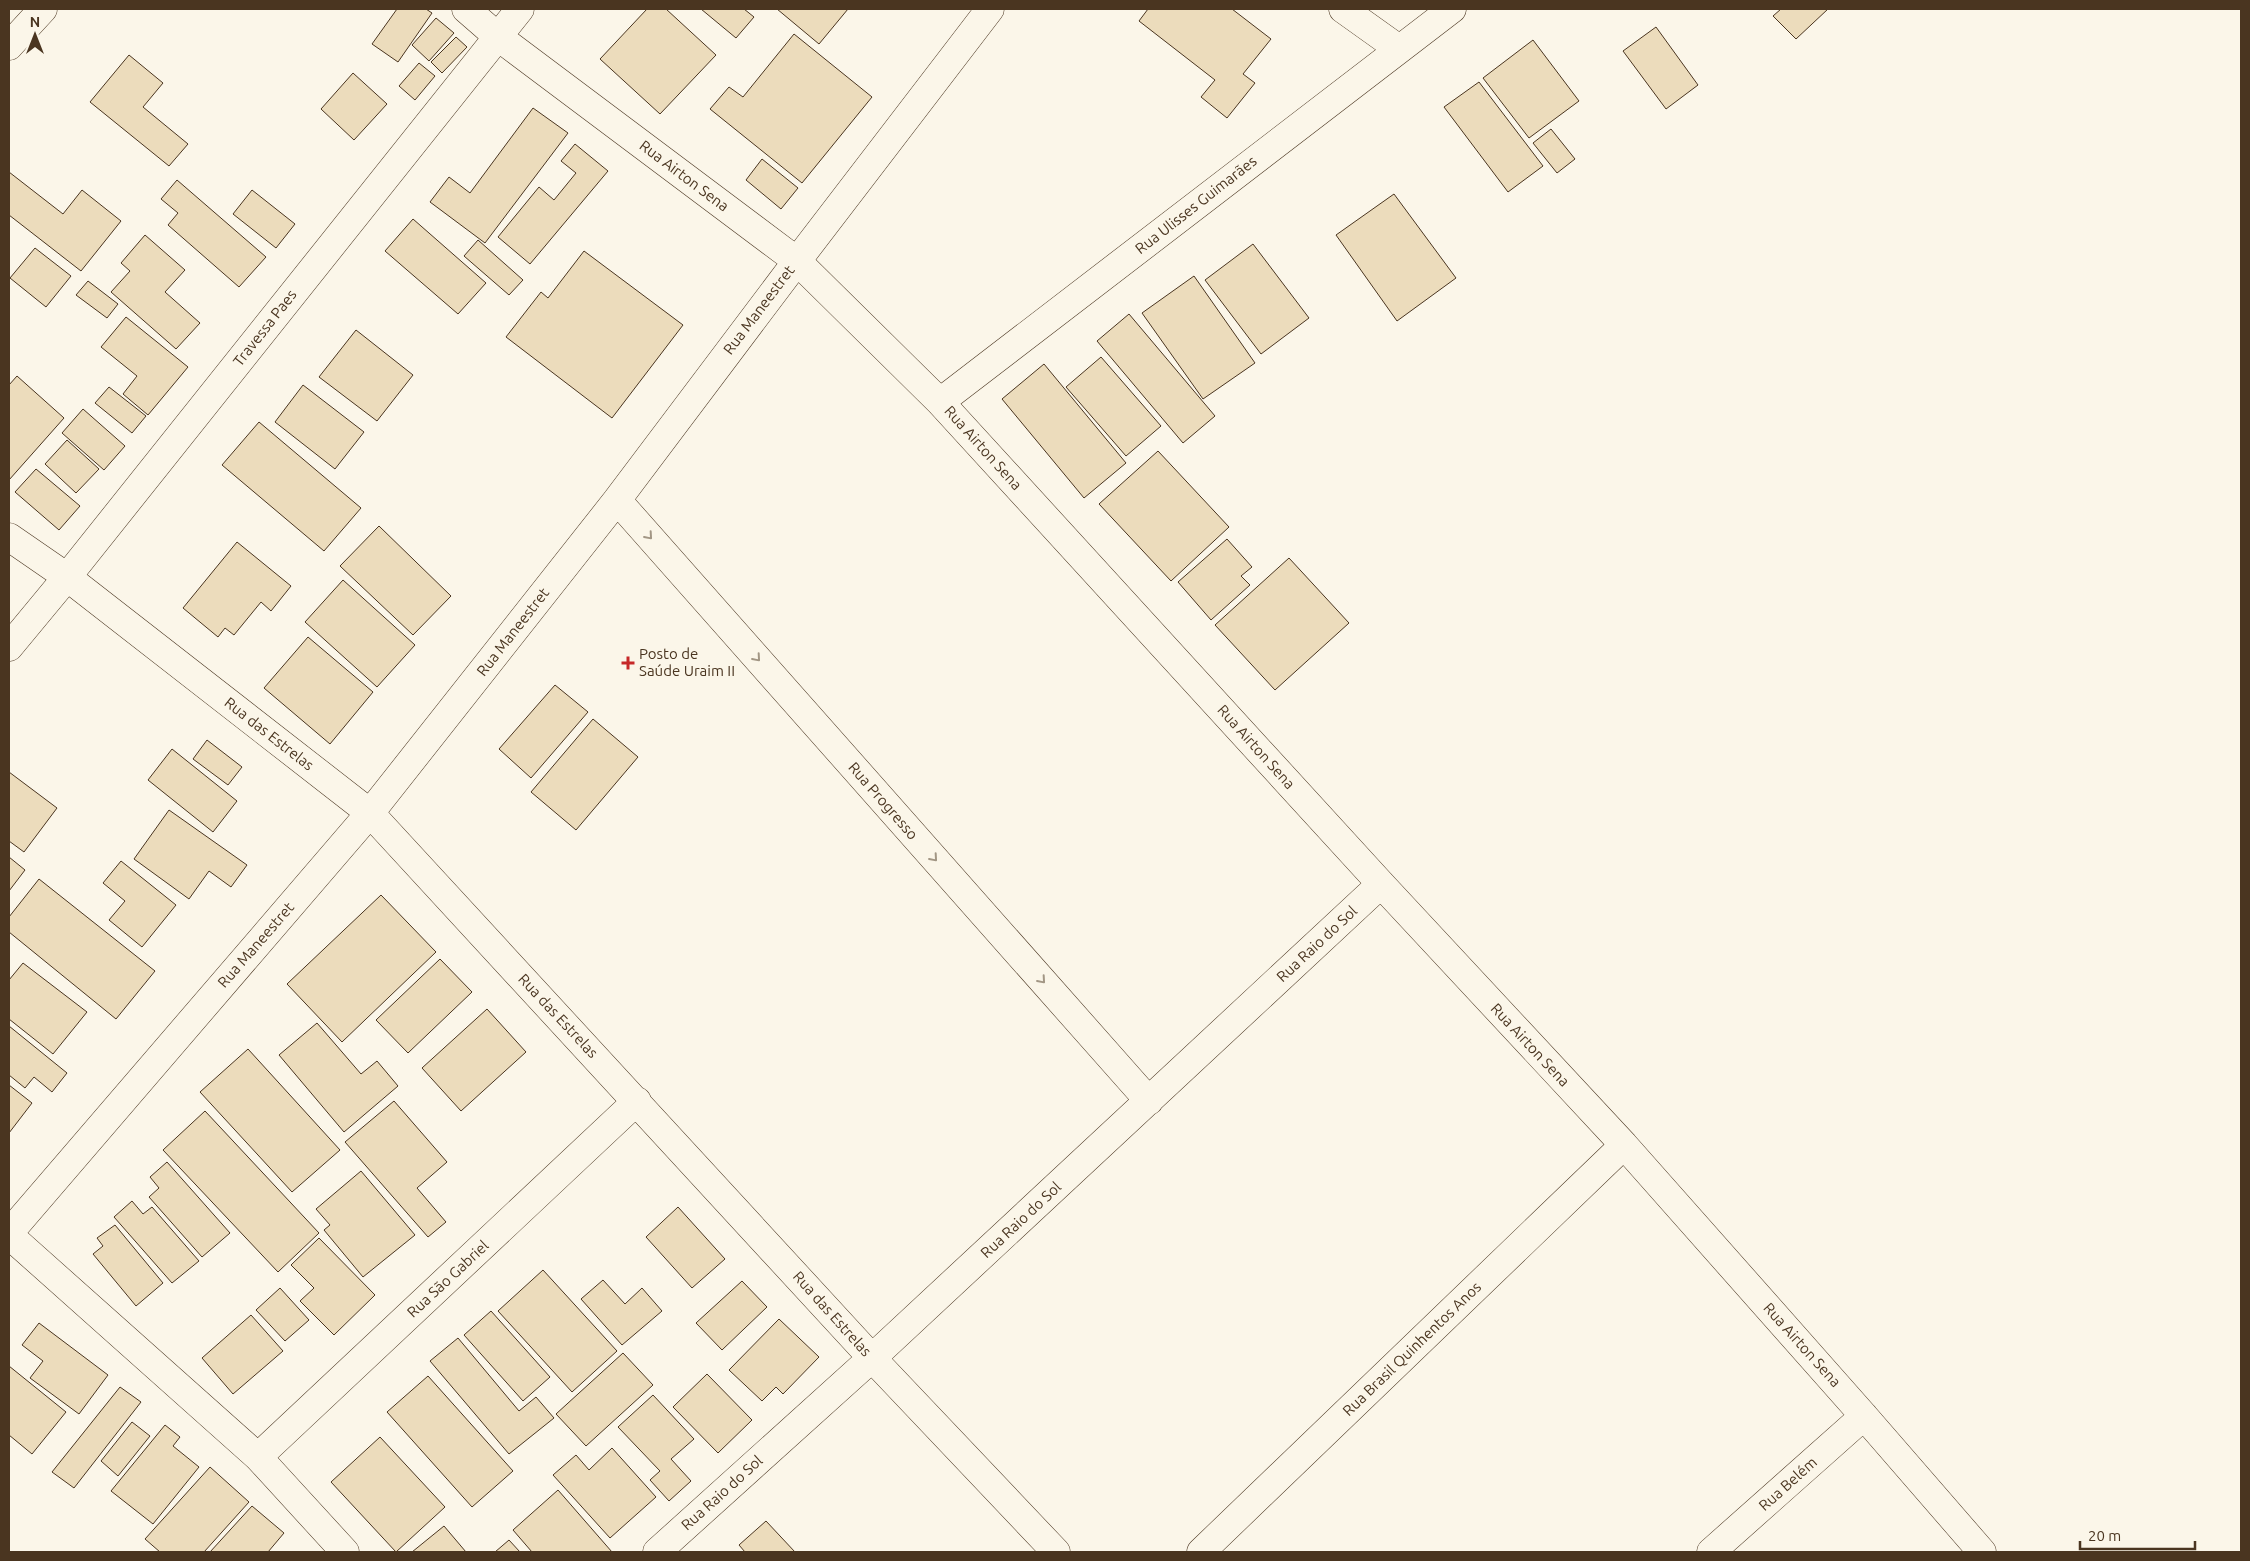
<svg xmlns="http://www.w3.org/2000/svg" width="2250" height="1561" viewBox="0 0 2250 1561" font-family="Ubuntu,sans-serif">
<rect width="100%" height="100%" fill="#fbf6e9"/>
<path fill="#ecdcbc" stroke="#4a3520" d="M397,9h29l6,4 -34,49 -26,-18z
M647,9h19l50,46 -56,59 -60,-55z
M701,9h43l10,8 -18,21z
M777,9h71l-29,35z
M1148,9h84l39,30 -28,35 12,9 -28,35 -26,-21 14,-17 -76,-59z
M1781,9h47l-32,30 -23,-23z
M436,18l18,15 -25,28 -17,-16z
M1656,27l42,58 -32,24 -43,-58z
M794,34l78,63 -70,86 -92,-74 19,-22 14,10z
M456,37l11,10 -25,26 -11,-11z
M1533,40l46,61 -50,37 -46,-60z
M129,55l34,28 -20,24 45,37 -19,22 -79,-64z
M419,63l16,13 -20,24 -16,-14z
M353,73l34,31 -33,36 -33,-31z
M1479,82l64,84 -35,26 -64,-85z
M533,108l35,25 -83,110 -55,-41 19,-25 21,16z
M1551,129l24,30 -18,14 -24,-30z
M575,144l33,27 -78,93 -32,-27 41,-50 15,13 22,-27 -15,-12z
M762,159l36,29 -17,21 -35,-29z
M9,172l54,42 19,-24 39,31 -40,50 -72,-56z
M177,180l89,77 -27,30 -71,-62 10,-12 -17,-14z
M252,190l43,34 -19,24 -43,-34z
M1394,194l62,84 -59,43 -61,-86z
M413,219l73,64 -28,31 -73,-63z
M145,235l40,35 -20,22 35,31 -24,26 -65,-57 19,-21 -9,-8z
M478,240l45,40 -14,15 -45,-39z
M1253,244l56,74 -48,36 -56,-74z
M35,248l36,28 -25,31 -36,-29z
M584,251l99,74 -71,93 -106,-81 35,-45 7,6z
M1194,276l61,87 -52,36 -61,-86z
M88,281l30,23 -11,14 -31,-23z
M1129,314l86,102 -32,27 -86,-102z
M126,317l62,50 -40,48 -25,-21 14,-18 -36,-29z
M356,330l57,45 -36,46 -58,-44z
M1101,357l60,69 -35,30 -60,-69z
M1044,364l82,99 -42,35 -82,-99z
M17,376l47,42 -55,62v-95z
M303,385l61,47 -29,37 -60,-47z
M109,387l37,29 -14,17 -37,-30z
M83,409l42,37 -21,24 -42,-37z
M259,422l102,86 -37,43 -102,-86z
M67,440l32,29 -23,24 -31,-29z
M1158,451l71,76 -58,54 -72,-77z
M36,469l44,37 -21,24 -44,-38z
M379,526l72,70 -38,39 -73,-69z
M1227,539l25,28 -11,9 9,9 -39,35 -33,-38z
M237,542l54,44 -20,25 -10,-9 -27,33 -9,-7 -7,9 -35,-29z
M1289,558l60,65 -74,67 -60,-65z
M343,580l72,65 -38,42 -72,-65z
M308,637l65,55 -43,52 -66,-56z
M555,685l33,27 -57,66 -32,-29z
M593,719l45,38 -62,73 -45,-38z
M207,740l35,27 -14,18 -35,-26z
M172,749l65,52 -24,31 -65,-52z
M9,772l48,36 -33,44 -15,-11z
M169,810l78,55 -16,22 -22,-16 -20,28 -55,-40z
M9,857l16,13 -16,21z
M121,861l55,44 -34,42 -33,-27 16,-19 -22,-18z
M39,879l116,92 -39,48 -107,-87v-15z
M381,895l55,57 -94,90 -55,-58z
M440,959l32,33 -64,61 -32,-33z
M23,963l64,49 -34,42 -44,-35v-39z
M487,1009l39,43 -65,59 -39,-43z
M317,1023l44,51 16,-13 21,25 -54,46 -65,-77z
M9,1026l58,47 -15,19 -18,-15 -9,11 -16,-13z
M248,1049l92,101 -48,42 -92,-100z
M9,1085l23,18 -23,30z
M394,1101l53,61 -30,26 29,34 -18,15 -83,-95z
M205,1111l114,122 -41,39 -115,-122z
M167,1162l63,71 -28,24 -53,-60 10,-9 -9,-11z
M361,1171l54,64 -52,42 -39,-47 6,-5 -14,-16z
M132,1201l11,13 9,-7 47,54 -27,22 -58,-66z
M678,1207l47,52 -33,29 -46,-51z
M115,1225l48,58 -27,23 -43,-52 10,-8 -6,-8z
M319,1238l56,57 -41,40 -34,-34 14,-13 -23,-23z
M543,1270l74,81 -45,41 -74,-81z
M603,1280l22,24 17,-16 20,23 -40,34 -41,-46z
M742,1281l25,26 -45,43 -26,-27z
M280,1288l29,32 -24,21 -29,-31z
M491,1311l59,66 -27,24 -59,-66z
M251,1315l32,36 -50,43 -31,-36z
M779,1319l40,38 -36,37 -7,-7 -14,14 -33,-31z
M39,1323l69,52 -29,39 -49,-36 13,-17 -21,-16z
M458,1338l61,73 17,-14 18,21 -45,36 -79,-93z
M623,1353l30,32 -67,61 -30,-32z
M9,1366l57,46 -34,42 -23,-19z
M707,1374l45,46 -34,33 -45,-46z
M428,1376l85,95 -41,36 -85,-95z
M120,1387l21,15 -67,86 -22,-16z
M653,1395l41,44 -23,20 20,22 -22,20 -19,-21 10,-9 -42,-44z
M132,1422l18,14 -32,40 -17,-15z
M165,1425l15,12 -7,9 26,21 -46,57 -42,-33z
M380,1437l65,70 -49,45 -65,-70z
M612,1448l44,49 -46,41 -57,-63 23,-20 13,15z
M210,1467l39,35 -45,50h-44l-15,-13z
M558,1490l54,62h-80l-19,-22z
M252,1506l32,27 -16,19h-58z
M766,1521l29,31h-50l-6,-7z
M444,1526l22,26h-54z
M509,1540l11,12h-25z"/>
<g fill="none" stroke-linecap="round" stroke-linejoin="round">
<defs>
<path id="minor" d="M466,9l31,27 300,225 143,141 441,482 243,261 240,271 118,136
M1343,9l56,40
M9,46l34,-37
M940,402l512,-393
M617,500l532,601
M9,537l58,40 303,236 502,545 184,194
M9,647l58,-70 453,-568
M9,1233l361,-420 247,-313 180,-239 193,-252
M9,1235l249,222 87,95
M258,1457l379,-356
M657,1552l215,-194 509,-474
M1201,1552l423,-407
M1711,1552l153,-136"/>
</defs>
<use href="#minor" stroke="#4a3520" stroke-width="29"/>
<use href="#minor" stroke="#fbf6e9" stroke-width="28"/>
</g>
<defs><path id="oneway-chevron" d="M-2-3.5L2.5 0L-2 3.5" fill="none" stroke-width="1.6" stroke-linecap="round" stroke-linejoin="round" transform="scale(1.25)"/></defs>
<g stroke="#a29684">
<use href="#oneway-chevron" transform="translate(649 536) rotate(49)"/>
<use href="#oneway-chevron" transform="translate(757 658) rotate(49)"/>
<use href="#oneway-chevron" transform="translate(934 858) rotate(49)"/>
<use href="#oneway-chevron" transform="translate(1042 980) rotate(49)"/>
</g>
<path fill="#c62828" stroke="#fbf6e9" stroke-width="2" d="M625.5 655.5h5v5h5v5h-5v5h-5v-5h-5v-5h5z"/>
<g text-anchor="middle" stroke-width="4" stroke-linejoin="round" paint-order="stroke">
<g font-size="15" fill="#4a3520" stroke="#fbf6e9">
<text transform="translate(684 176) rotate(37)" y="5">Rua Airton Sena</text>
<text transform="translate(1196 205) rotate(-38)" y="5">Rua Ulisses Guimarães</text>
<text transform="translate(759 310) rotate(-53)" y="5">Rua Maneestret</text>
<text transform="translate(265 328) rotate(-52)" y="5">Travessa Paes</text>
<text transform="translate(983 448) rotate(48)" y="5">Rua Airton Sena</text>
<text transform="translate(513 632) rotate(-52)" y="5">Rua Maneestret</text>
<text transform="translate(269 734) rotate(38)" y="5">Rua das Estrelas</text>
<text transform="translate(1256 747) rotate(48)" y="5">Rua Airton Sena</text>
<text transform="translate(883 801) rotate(49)" y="5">Rua Progresso</text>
<text transform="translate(1317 944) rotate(-43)" y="5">Rua Raio do Sol</text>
<text transform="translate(256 945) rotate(-49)" y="5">Rua Maneestret</text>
<text transform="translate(558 1016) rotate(47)" y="5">Rua das Estrelas</text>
<text transform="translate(1530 1045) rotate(47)" y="5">Rua Airton Sena</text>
<text transform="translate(1021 1220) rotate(-43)" y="5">Rua Raio do Sol</text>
<text transform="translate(448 1279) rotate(-43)" y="5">Rua São Gabriel</text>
<text transform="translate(832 1314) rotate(48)" y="5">Rua das Estrelas</text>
<text transform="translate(1802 1345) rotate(48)" y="5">Rua Airton Sena</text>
<text transform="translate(1412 1349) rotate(-44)" y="5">Rua Brasil Quinhentos Anos</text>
<text transform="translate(1788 1484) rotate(-42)" y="5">Rua Belém</text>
<text transform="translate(722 1493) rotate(-42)" y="5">Rua Raio do Sol</text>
</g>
<g font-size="15" fill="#4a3520" stroke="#fbf6e9" text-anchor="start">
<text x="639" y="659">Posto de<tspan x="639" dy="17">Saúde Uraim II</tspan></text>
</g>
</g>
<rect width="2250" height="1561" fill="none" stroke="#4a3520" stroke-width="20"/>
<g transform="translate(35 35)" stroke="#fbf6e9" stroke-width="4" paint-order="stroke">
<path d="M0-4L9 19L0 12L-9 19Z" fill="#4a3520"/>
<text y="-8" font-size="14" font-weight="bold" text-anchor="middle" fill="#4a3520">N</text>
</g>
<path d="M2080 1541v8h115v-8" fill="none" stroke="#4a3520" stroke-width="2.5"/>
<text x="2088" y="1541" font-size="15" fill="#4a3520" stroke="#fbf6e9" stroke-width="4" paint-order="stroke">20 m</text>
</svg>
